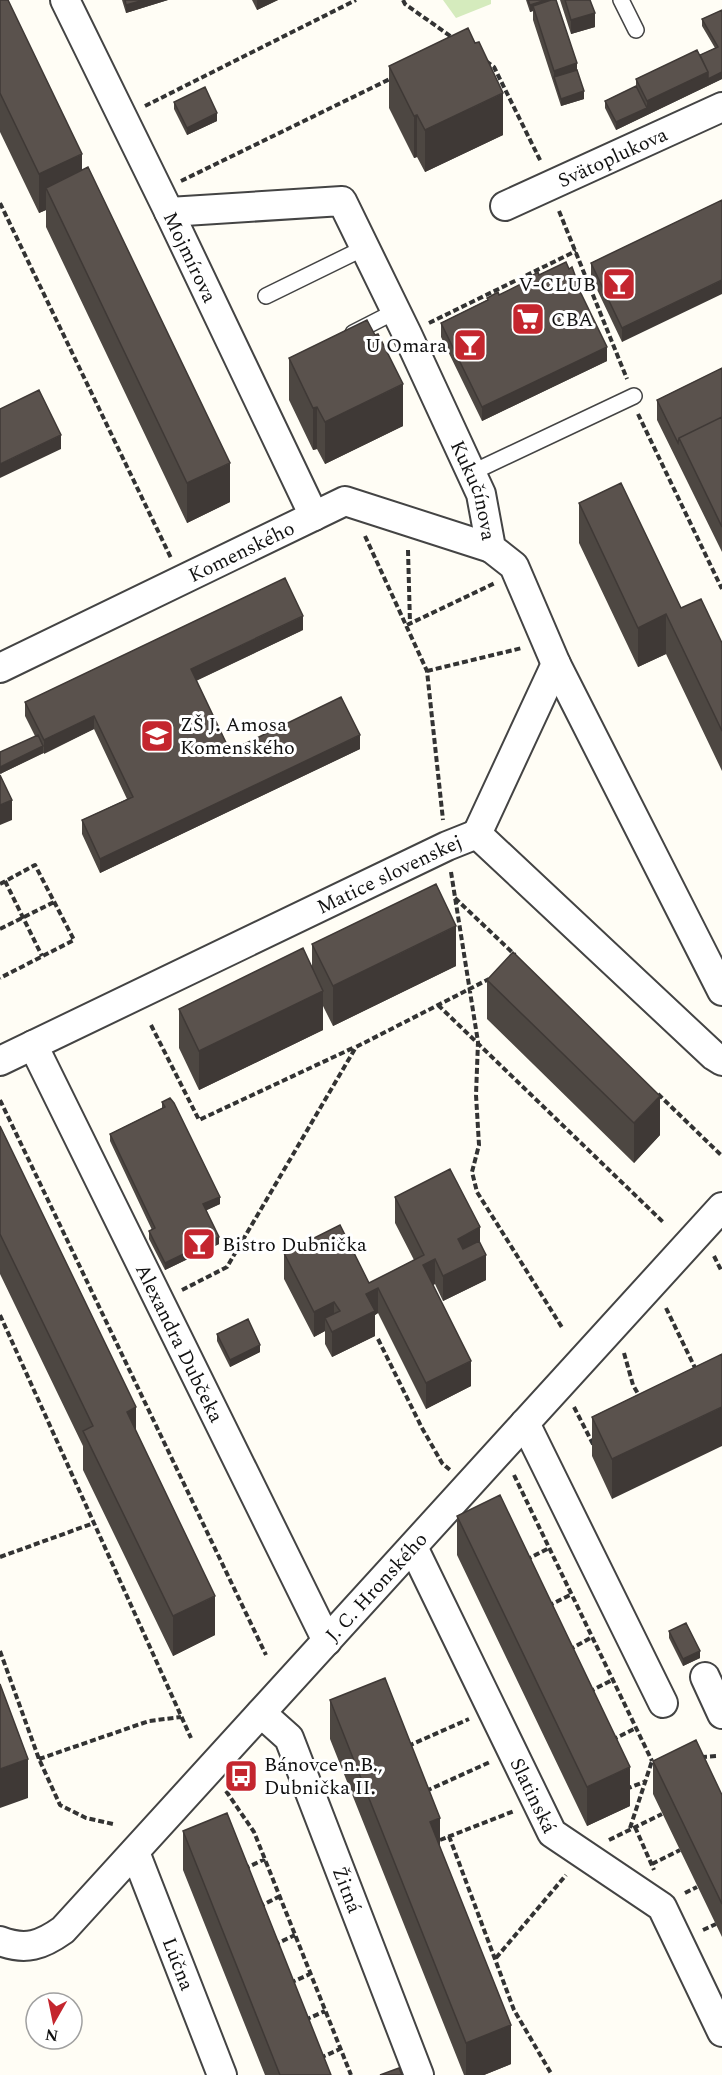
<svg xmlns="http://www.w3.org/2000/svg" width="722" height="2075" viewBox="0 0 722 2075" font-family="Spectral,serif">
<rect width="100%" height="100%" fill="#fffdf5"/>
<path fill="#d5ebbd" d="M443,0h48v4l-35,14z"/>
<g fill="none" stroke-linecap="round" stroke-linejoin="round">
<defs>
<path id="service" d="M621,0l15,30
M266,296l98,-48
M353,333l43,-22
M471,473l163,-77"/>
<g id="minor">
<path id="s1" d="M65,0l104,212 145,304"/>
<path id="s2" d="M505,206l217,-99"/>
<path id="s3" d="M169,212l173,-11 65,133 74,160 10,54 23,18 42,98 166,327"/>
<path id="s4" d="M0,668l345,-167 146,47"/>
<path d="M477,834l237,222 8,5"/>
<path d="M477,834l79,-170"/>
<path id="s5" d="M33,1045l294,596"/>
<path id="s6" d="M0,1061l447,-215 30,-12"/>
<path d="M525,1423l138,280"/>
<path id="s7" d="M413,1547l139,286 110,74 60,125"/>
<path d="M705,1677l17,37"/>
<path id="s8" d="M261,1713l28,25 130,337"/>
<path id="s9" d="M135,1852l87,223"/>
<path id="s10" d="M0,1941c26,10 42,4 63,-11l659,-723"/>
</g>
</defs>
<use href="#service" stroke="#444" stroke-width="18"/>
<use href="#minor" stroke="#444" stroke-width="32"/>
<path stroke="#333" stroke-width="4" stroke-dasharray="6 3" stroke-linecap="butt" d="M403,0l2,4 48,34
M486,61l8,6 47,95
M145,106l211,-106
M181,181l211,-103
M0,203l171,355
M559,211l68,168
M429,323l147,-72
M638,414l84,175
M365,536l62,135 16,149
M408,550l2,73
M407,625l88,-42
M427,671l95,-23
M451,872l27,170 -2,53 3,50 -7,27 5,20 86,137
M5,881l37,75
M0,884l35,-19 39,75 -74,38
M455,898l60,57
M0,929l54,-27
M438,1005l225,217
M151,1025l48,95 156,-73
M658,1094l64,62
M0,1100l266,555
M714,1256l8,16
M182,1290l45,-23 129,-220 133,-68
M666,1308l31,64
M0,1315l191,423
M378,1339l44,89 20,35 8,7
M624,1353l9,32 8,14
M574,1407l20,39
M514,1475l138,286
M0,1557l94,-34
M526,1560l23,-12
M548,1606l24,-12
M569,1650l23,-13
M0,1651l39,108 21,46 26,13 27,6
M589,1692l23,-12
M612,1740l24,-12
M408,1746l61,-27
M701,1757l17,-1
M39,1759l110,-38 32,-4
M626,1789l18,-7
M226,1791l28,41 97,243
M426,1791l64,-29
M635,1827l19,43
M630,1828l22,-67
M449,1836l65,174 38,65
M440,1840l74,-29
M609,1840l53,-26
M652,1864l28,-14
M244,1869l21,-10
M685,1893l12,-6
M259,1907l21,-11
M703,1930l13,-6
M274,1945l21,-10
M496,1958l70,-83
M290,1983l20,-9
M305,2020l20,-9
M320,2058l20,-9"/>
<use href="#service" stroke="#fff" stroke-width="15"/>
<use href="#minor" stroke="#fff" stroke-width="28"/>
</g>
<path fill="#4d4742" d="M0,0l82,170 148,332 -43,21 -141,-296v-17l-7,3 -39,-81z
M122,0h46l-42,13z
M252,0h26l-21,10z
M526,0h30l21,70 7,29 -23,7 -28,-86v-9l-3,1z
M560,0h30l5,27 -24,7z
M722,10v69l-106,51 -11,-22v-7l31,-15v-7l64,-24 15,-7 -13,-22v-7z
M389,66l114,69 -78,37 -8,-15 -3,1 -25,-50z
M174,102l43,19 -30,14 -13,-26z
M722,200l-100,142 -31,-65v-14z
M539,275l37,8 31,78 -125,60 -41,-84v-14l46,-23v-2l12,-3 29,-14v-3z
M289,358l114,68 -78,38 -8,-15 -4,1 -24,-50z
M722,368v184l-65,-132v-20z
M579,503l102,105 41,35v128l-56,-117 -28,13 -59,-124z
M303,630l-107,51 34,70 130,-2 -260,124 -18,-39v-14l45,-21 -33,-70 -94,45 35,-38 -10,-20v-14z
M312,944l144,22 -123,60 -10,-20v24l-124,60 -20,-42v-39l133,-42z
M487,980l173,155 -26,28 -147,-144z
M162,1102l58,102 -14,6 13,34 -54,26 -16,-31v-8l3,-1 -42,-89v-7l52,-26z
M0,1126l136,305 79,204 -42,21 -90,-186v-24l-83,-172z
M395,1197l85,47 6,36 -43,21 -8,-17 -2,1 38,101 -45,23 -48,-96 -3,2v21l-43,21 -7,-13v-13l-11,6 -30,-58v-26l85,30 45,-23 -19,-37z
M217,1334l43,18 -30,15 -13,-26z
M722,1354l-110,145 -20,-43v-39z
M457,1516l173,290 -43,20 -130,-271z
M669,1631l31,27 -17,8 -14,-28z
M330,1700l110,149 71,215 -27,11h-20l-134,-336z
M653,1761l69,34v142l-69,-143z
M183,1831l148,244h-66l-82,-205z"/>
<path fill="#3f3936" d="M144,0h24l-42,13v-8z
M257,0h21l-21,10z
M546,0h7l-20,6v5l-3,1v-7z
M595,13v14l-24,7v-14z
M577,63v14h-23v8v-14z
M708,72h14v7l-106,51v-8l31,-14v-7z
M584,91v8l-23,7v-7z
M503,93v42l-78,37v-42z
M217,113v8l-30,14v-7z
M417,115v42l-3,1v-42z
M82,154v39l-36,-5v22l-7,3v-39z
M722,280v14l-100,48v-14z
M607,347v14l-125,60v-14z
M403,384v42l-78,38v-42z
M317,407v42l-4,1v-42z
M61,435v14l-61,29v-14z
M230,463v39l-43,21v-40z
M666,614v40l-28,13v-39z
M303,616v14l-112,53v-14z
M94,716v13l-50,25v-14z
M360,735v14l-260,124v-14z
M43,746v7l-43,21v-7z
M12,800v20l-12,5v-20z
M456,926v40l-123,60v-40z
M323,991v39l-124,60v-39z
M660,1096v39l-26,28v-40z
M220,1197v7l-17,8v-8z
M480,1227v26l-22,11v-25z
M219,1237v7l-54,26v-7z
M486,1255v25l-43,21v-25z
M435,1259v25l-12,6v-25z
M378,1288v25l-3,2v21l-43,21v-25l34,-38z
M334,1302v25l-9,-9v13l-11,6v-25z
M260,1345v7l-30,15v-7z
M471,1361v25l-45,23v-26z
M136,1407v40l-9,-35z
M722,1407v39l-110,53v-40z
M215,1596v39l-42,21v-40z
M700,1651v7l-17,8v-7z
M28,1759v39l-28,10v-39z
M630,1767v39l-43,20v-39z
M440,1818v39l-10,-35z
M511,2025v39l-27,11h-18v-32z"/>
<path fill="#5a524d" stroke="#3f3936" stroke-width="1.5" d="M0,0h8l74,154 -43,20 -39,-81z
M125,0h19l-18,5z
M528,0h18l-16,5z
M551,0h5l21,63 -23,8 -21,-65z
M565,0h25l5,13 -24,7z
M722,10v62l-14,7v-7l-8,-17 18,-8 -16,-28z
M468,28l7,15 4,-1 24,51 -78,37 -8,-15 -3,1 -25,-50z
M697,50l11,22 -61,29 -11,-22z
M577,70l7,21 -23,8 -7,-22z
M636,86l11,22 -31,14 -11,-21z
M205,87l12,26 -30,15 -13,-26z
M88,167l142,296 -43,20 -141,-295z
M722,200v80l-100,48 -31,-65z
M566,262l3,7 3,-2 4,11 -2,1 33,68 -125,60 -41,-84 47,-23 -1,-2 11,-6 1,3 30,-15 -1,-2 10,-6 1,3z
M367,320l8,15 3,-1 25,50 -78,38 -8,-15 -4,1 -24,-50z
M722,368v49l-43,21 -1,5 -21,-43z
M39,390l22,45 -61,29v-55z
M722,417v110l-43,-89z
M621,483l60,125 20,-9 21,44v88l-56,-117 -28,14 -59,-125z
M285,578l18,38 -112,53 39,82 111,-54 19,38 -260,124 -18,-39 51,-23 -39,-81 -50,24 -19,-38z
M38,735l5,11 -43,21v-15z
M0,775l12,25 -12,5z
M436,884l20,42 -123,60 -21,-42z
M303,948l20,43 -124,60 -20,-42z
M513,952l147,144 -26,27 -147,-143z
M170,1098l4,5 46,94 -17,7 16,33 -54,26 -16,-32 6,-3 -45,-94 55,-27 -3,-5z
M0,1126l136,281 -9,5 88,184 -42,20 -90,-185 10,-5 -93,-192z
M450,1169l30,58 -22,12 5,10 16,-8 7,14 -43,21 -8,-17 -12,6 48,96 -45,22 -48,-95 -12,6 9,17 -43,21 -7,-14 15,-7 -6,-9 -20,10 -30,-59 56,-28 29,58 55,-28 -29,-58z
M248,1319l12,26 -30,15 -13,-26z
M722,1354v53l-110,52 -20,-42z
M500,1495l130,272 -43,20 -130,-271z
M686,1623l14,28 -17,8 -14,-28z
M385,1678l55,140 -10,4 81,203 -45,18 -136,-343z
M0,1684l28,75 -28,10z
M696,1740l26,55v109l-69,-143z
M227,1813l104,262h-51l-97,-244z
M399,2068l3,7h-22z"/>
<defs>
<symbol id="bar-square" viewBox="-11 -11 22 22"><rect x="-9" y="-9" width="18" height="18" rx="4" fill="#c4262e" stroke="#fff"/><path d="M-6-5H6L.8 .8V4.5H3.5V6h-7V4.5H-.8V.8Z" fill="#fff"/></symbol>
<symbol id="supermarket-square" viewBox="-11 -11 22 22"><rect x="-9" y="-9" width="18" height="18" rx="4" fill="#c4262e" stroke="#fff"/><path d="M-6-5.5h2.5l.6 2H6L4.5 2H-2.5L-4.4-4H-6ZM-1.5 3.2a1.3 1.3 0 1 0 .1 0ZM3 3.2a1.3 1.3 0 1 0 .1 0Z" fill="#fff"/></symbol>
<symbol id="school-square" viewBox="-11 -11 22 22"><rect x="-9" y="-9" width="18" height="18" rx="4" fill="#c4262e" stroke="#fff"/><path d="M0-5L7-2L0 1L-7-2ZM-4 1L0 2.5L4 1V4Q0 6-4 4Z" fill="#fff"/></symbol>
<symbol id="bus-square" viewBox="-11 -11 22 22"><rect x="-9" y="-9" width="18" height="18" rx="4" fill="#c4262e" stroke="#fff"/><path d="M-5-6H5V4H4V6H2V4H-2V6H-4V4H-5ZM-3.5-4V0h7V-4ZM-3.5 1.2v1.5H-2V1.2ZM2 1.2v1.5H3.5V1.2Z" fill="#fff"/></symbol>
</defs>
<g fill-rule="evenodd">
<use href="#bar-square" x="600" y="265" width="38" height="38"/>
<use href="#supermarket-square" x="509" y="300" width="38" height="38"/>
<use href="#bar-square" x="451" y="326" width="38" height="38"/>
<use href="#school-square" x="138" y="717" width="38" height="38"/>
<use href="#bar-square" x="180" y="1225" width="38" height="38"/>
<use href="#bus-square" x="222" y="1757" width="38" height="38"/>
</g>
<g text-anchor="middle" stroke-width="6" stroke-linejoin="round" paint-order="stroke">
<g font-size="20" fill="#111" stroke="#fff">
<text dy="7" stroke="none"><textPath href="#s2" startOffset="118">Svätoplukova</textPath></text>
<text dy="7" stroke="none"><textPath href="#s1" startOffset="286">Mojmírova</textPath></text>
<text dy="7" stroke="none"><textPath href="#s3" startOffset="492">Kukučínova</textPath></text>
<text dy="7" stroke="none"><textPath href="#s4" startOffset="268">Komenského</textPath></text>
<text dy="7" stroke="none"><textPath href="#s6" startOffset="432">Matice slovenskej</textPath></text>
<text dy="7" stroke="none"><textPath href="#s5" startOffset="332">Alexandra Dubčeka</textPath></text>
<text dy="7" stroke="none"><textPath href="#s10" startOffset="532">J. C. Hronského</textPath></text>
<text dy="7" stroke="none"><textPath href="#s7" startOffset="276">Slatinská</textPath></text>
<text dy="7" stroke="none"><textPath href="#s8" startOffset="200">Žitná</textPath></text>
<text dy="7" stroke="none"><textPath href="#s9" startOffset="120">Lúčna</textPath></text>
</g>
<g font-size="20" fill="#111" stroke="#fff" text-anchor="start">
<text x="596" y="291" text-anchor="end">V-CLUB</text>
<text x="551" y="326">CBA</text>
<text x="447" y="352" text-anchor="end">U Omara</text>
<text x="180" y="731">ZŠ J. Amosa<tspan x="180" dy="23">Komenského</tspan></text>
<text x="222" y="1251">Bistro Dubnička</text>
<text x="264" y="1771">Bánovce n.B.,<tspan x="264" dy="23">Dubnička II.</tspan></text>
</g>
</g>
<g transform="translate(54 2021) rotate(189)"><circle r="28" fill="#ffffff" stroke="#a0a0a0" stroke-width="1.5"/>
<path d="M0-4.5L10 22L0 15L-10 22Z" fill="#c4262e"/>
<text y="-9" font-size="16" font-weight="bold" text-anchor="middle" fill="#111111">N</text>
</g>
</svg>
